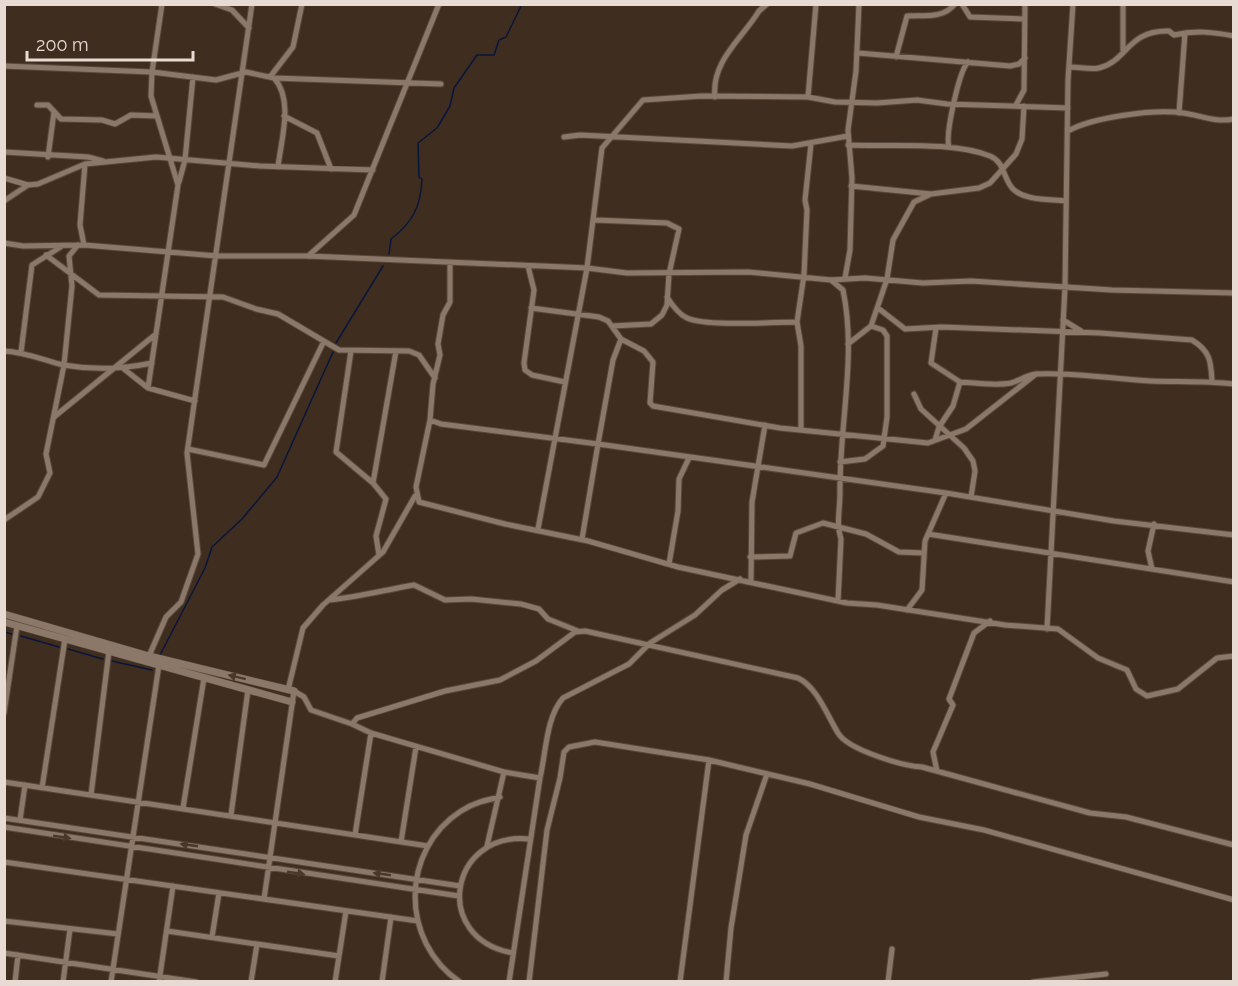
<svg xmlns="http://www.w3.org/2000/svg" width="1238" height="986" viewBox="0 0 1238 986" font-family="Raleway,sans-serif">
<rect width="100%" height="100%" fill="#3f2d20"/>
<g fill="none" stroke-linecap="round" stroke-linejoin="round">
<path stroke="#07163c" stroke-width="1.5" d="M389,254l2,-15c21,-16 30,-32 31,-60l-3,-2 -1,-34 19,-15 13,-22 4,-18 23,-33h17l5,-15 7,-3 16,-33
M336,343l47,-77
M4,632l8,2
M21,636l38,11
M68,649l35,10
M160,655l45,-87 7,-21 30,-28 35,-42 56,-125
M112,661l40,9"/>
<defs>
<path id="street" d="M215,4l17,6 17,18
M962,4l8,13 53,2
M1123,4v46
M858,53l152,13 9,-2 6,-6
M896,57l11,-41c17,-1 36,3 48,-12
M4,66l148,6 64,8 30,-8 28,6 167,6
M1070,67c9,0 20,3 29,1 29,-7 28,-38 70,-37l5,4c21,-5 39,-3 60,1
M270,77l23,-30 9,-43
M274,78c20,22 7,62 4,89
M715,97c-4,-36 27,-58 44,-86l8,-7
M808,97l8,-93
M37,105h11l13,14 41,1 13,4 16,-9 26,1
M1016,105l8,-15 1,-86
M1179,113l6,-80
M284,116l33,17 14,36
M1068,131c25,-14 86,-22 115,-18 17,2 33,10 51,6
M564,137l16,-2 212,11 56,-10
M848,145c43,2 103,-4 142,11 15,6 13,23 23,33 12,12 38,10 53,12
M949,147c-4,-12 10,-76 19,-85
M4,152l84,5 15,4
M48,157l6,-45
M4,178l24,7 10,-1 47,-20 71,-7 104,9 113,4
M179,182l6,-22 8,-83
M851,186l80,8
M4,201l24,-16
M595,220l72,3 12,6 -10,45 -2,31 -5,10 -11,9 -39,2
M4,243l19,3 61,-1 133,11h91l279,12 40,5 121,-1 83,8 34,-2 58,5 48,-2 141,9 122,3
M84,245l-4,-20 5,-61
M46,255l53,40 124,2 33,12 22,5 61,36 70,1 10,4 16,23
M308,256l46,-41 85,-211
M450,263v39l-7,13 -5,29 2,11 -7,29 -3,36 -14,67 3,15 86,22 83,17 90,26 169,36 30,2 128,20 53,4 40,29 29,12 9,19 11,7 31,-7 39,-31 17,-2
M528,266l6,24 -10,73 1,7 7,5 33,7
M845,278l5,-28 2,-72 -4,-48 8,-59 3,-67
M831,280l12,10c14,66 -4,136 -3,203 0,16 -4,31 1,46l-3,62
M667,297c5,8 11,17 20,21 21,9 85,4 110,4
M531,308l68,9 9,4 13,18 23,12 9,11 -3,41 3,3 127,22 148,15 38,-14 70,-55
M878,308l27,21 37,-2 158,6 92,7c18,11 19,21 20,41
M1063,320l18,11
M936,328l-5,35 29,19
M848,344l23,-18 16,-47 6,-39 21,-38 17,-8 48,-6 11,-5 26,-29 6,-15 2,-33
M4,351c21,1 39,9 59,14 29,5 60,4 89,-2
M351,351l-15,101 37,31
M21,352l11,-87 30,-19
M124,369l24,19 47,13
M148,388l30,-203 -27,-89 1,-24 10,-68
M914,394l7,15 43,39 9,13 2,10 -4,26
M54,417l102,-83
M430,420l11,4 157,20 15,-84 8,-21
M801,430v-84l-4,-24 7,-47 3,-65 -2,-10 6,-56
M935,440l4,-13 14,-21 7,-24c15,1 36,4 51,1 8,-2 15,-8 25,-9 39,-2 76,5 115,7 28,1 55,0 83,3
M188,449l76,16 60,-124
M840,462l25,-3 18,-13 4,-29v-81l-4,-6 -12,-4
M4,520l34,-23 12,-24 -4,-19 18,-89 8,-79 -3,-30 9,-11
M538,529l49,-261 15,-120 41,-48 59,-4 106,1 27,5 42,1 40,-3 30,4 121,4
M928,534l306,48
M582,539l16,-95 348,49 168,28 120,14
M379,555l-3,-19 10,-37 -13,-16 23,-132
M750,557l40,-1 6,-23 27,-10 43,11 33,18 25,1
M669,564l9,-53 1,-32 10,-21
M1152,569l-4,-18 6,-27
M751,582l1,-80 13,-77
M329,600c29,-3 56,-10 85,-15l31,15 26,-1 50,5 18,5 9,10 30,12
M907,610l15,-20 3,-49 21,-48
M1047,629l18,-342 3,-207 5,-76
M149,656l17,-39 15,-15 17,-48 -11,-101 65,-449
M288,690l15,-62 20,-23 60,-53 32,-56
M4,713l13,-87
M352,724l19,9 133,39 36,6 -31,204
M937,771l-4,-19 20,-47 -4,-6 25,-66 16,-12
M540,778c6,-25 6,-61 23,-80l66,-34 21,-21 45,-28 27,-25 18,-11
M4,782l424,64
M42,788l23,-149
M91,795l18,-144
M183,808l21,-130
M231,815l17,-125
M4,818l456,68
M20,820l5,-35
M4,827l455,69
M355,835l16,-102
M401,842l15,-95
M487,846l17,-74
M4,862l414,59
M264,899l30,-208 10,6 7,13 41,14 5,-6 88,-27 55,-11 36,-19 39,-29 10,-1 213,47c19,9 29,37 40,55 10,17 65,33 84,34l168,46 36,4 108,28
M4,921l114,13
M167,931l172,25
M212,937l7,-44
M4,953l192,29
M513,953c-82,-14 -64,-122 16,-114
M15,982l3,-27
M63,982l7,-53
M111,982l48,-317
M159,982l14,-96
M251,982l6,-38
M335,982l11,-71
M382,982l9,-65
M460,982c-60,-40 -60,-132 1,-171 12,-8 25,-11 39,-14
M529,982l18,-152 13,-52 4,-26 5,-5 26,-5 114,18 101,24 109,33 65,13 250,70
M680,982l29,-222
M726,982l5,-54 15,-93 21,-61
M888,982l4,-33
M1033,982l73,-8"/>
<path id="secondary" d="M4,614l145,42 145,35
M4,622l288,80"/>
</defs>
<use href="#street" stroke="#57483d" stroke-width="7"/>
<use href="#secondary" stroke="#57483d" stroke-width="8"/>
<use href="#street" stroke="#8c7869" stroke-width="5"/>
<use href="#secondary" stroke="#8c7869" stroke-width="7"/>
</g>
<defs><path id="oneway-solid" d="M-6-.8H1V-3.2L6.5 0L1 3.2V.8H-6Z" transform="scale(1.5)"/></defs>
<g fill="#4b382b">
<use href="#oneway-solid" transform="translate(237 677) rotate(-166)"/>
<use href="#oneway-solid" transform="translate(62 837) rotate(9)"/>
<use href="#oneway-solid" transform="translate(189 845) rotate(-172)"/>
<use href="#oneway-solid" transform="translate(296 873) rotate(9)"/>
<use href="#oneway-solid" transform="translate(382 874) rotate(-172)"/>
</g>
<rect width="1238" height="986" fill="none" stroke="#e7dbd3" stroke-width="12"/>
<path d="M27 51v9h166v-9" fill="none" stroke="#e7dbd3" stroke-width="3"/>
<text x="36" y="51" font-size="18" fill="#e7dbd3" stroke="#3f2d20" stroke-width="4.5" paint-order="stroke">200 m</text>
</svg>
